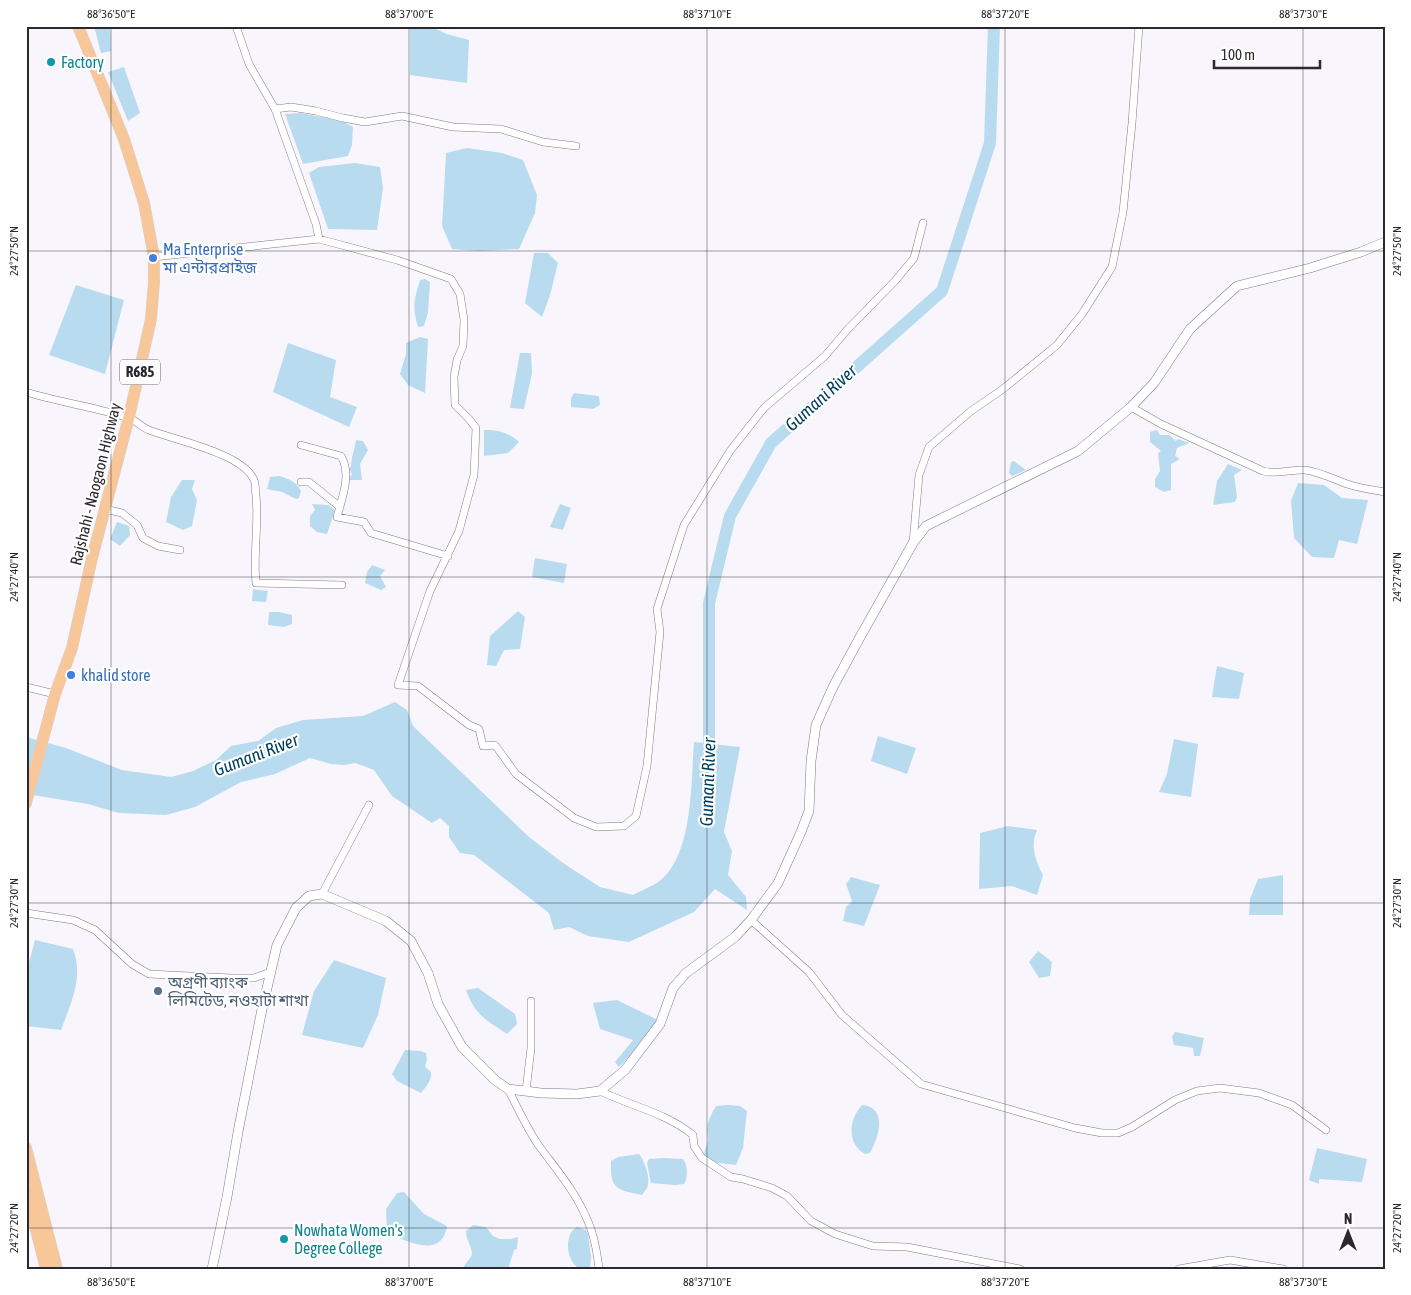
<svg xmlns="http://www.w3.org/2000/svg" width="1411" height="1295" viewBox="0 0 1411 1295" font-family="'Asap Condensed','Noto Sans Bengali',sans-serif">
<rect width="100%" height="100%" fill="#f9f5fd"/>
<path fill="#b9dbf0" d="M94,26h16l1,25 -10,2z
M410,26h19l18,8 22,6 -2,43 -57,-8z
M124,67l16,46 -12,8 -20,-49z
M300,113l40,7 13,7 -1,18 -4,11 -45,8 -18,-50z
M467,148l35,5 21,7 14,35 -2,18 -16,36 -40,2 -27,-2 -10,-23 4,-73z
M355,163l25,4 3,21 -6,42 -49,-1 -19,-56 10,-6z
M534,253h14l10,10 -8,32 -8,22 -17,-14z
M425,279l5,3 -2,30 -4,14 -6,1c-6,-20 -4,-27 2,-47z
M76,285l48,15 -19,74 -56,-19z
M420,337l8,2 -3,54 -17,-8 -8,-11 6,-20v-11z
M288,343l48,17 -6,37 27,10 -8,20 -76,-35z
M520,353h11l1,20 -8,36 -14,-1z
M574,393l25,3 1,9 -7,4 -22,-2v-9z
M484,430c14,0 24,2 35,12l-11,11 -24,3z
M1157,430l3,5h9l7,6 2,-2 11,4 -12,5 -2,8 5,3 -9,5v26l-7,2 -9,-5v-8l5,-8 -2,-18 3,-2 -11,-9v-10z
M356,440l7,1 5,9 -8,14 2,16h-14l4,-6 -3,-6 2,-1c0,-10 4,-18 5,-27z
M1014,461l12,9 -14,6 -3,-3 2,-11z
M1228,464l14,6 -8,5 3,22 -2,5 -22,3 4,-24z
M279,476c11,3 16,5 22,15l-2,7 -3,1 -14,-7 -15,-3 3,-12z
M182,480h13l-3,9 5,11 -5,26 -9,4 -17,-8 5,-25z
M1298,483l26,2 18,13 26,2 -11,44 -18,-4 -5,18 -22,-1 -18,-19 -3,-37z
M312,504l16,1 7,5 -8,24 -10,-2 -7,-6v-10l5,-6z
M560,504l11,4 -8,22 -13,-3z
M117,522l12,4 1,9 -10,11 -10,-7z
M535,558l32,6 -3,19 -32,-6z
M372,565l13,5 -5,6 6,11 -5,3 -16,-7 2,-11z
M253,589l15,2 -2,11 -14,-1z
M518,611l7,6 -5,32 -16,1 -8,16 -9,-1 3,-29z
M269,612h10l13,3v9l-8,3 -16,-2z
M1217,666l27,7 -5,26 -27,-2z
M395,702l12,8 6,16 116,111 34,26 37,24 33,8c9,-5 23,-10 30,-17 30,-28 28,-97 31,-136l46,5 -16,85 8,19 -4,24 18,22 1,13 -32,-21 -21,23 -65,30 -41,-6 -19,-9 -15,3 -5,-17 -75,-58 -14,-2 -11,-16v-11l-9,-8 -8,5 -40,-27 -18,-26 -19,-7 -11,2 -13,-1 -21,-6 -35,16 -34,8 -46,25 -29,8 -47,-2 -31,-9 -62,-10v-57l40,11 56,22 49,7 22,-6 23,-11 15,-14 27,-5 18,-13 27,-8 60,-4z
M878,736l38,12 -9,26 -36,-13z
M1174,739l24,5 -7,53 -32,-5 8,-18z
M1008,826l29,4c-7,17 -2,29 6,45l-6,20 -25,-9 -33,3 1,-56z
M1283,875v40h-34l1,-16 8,-20z
M851,877l29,8 -16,41 -21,-5 3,-14 6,-6 -6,-17z
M35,940l38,9c11,28 -2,54 -12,81l-35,-4 1,-56z
M1038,951l14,11 -2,14 -11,2 -10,-16z
M334,960l52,18 -8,37 -15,33 -61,-13 12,-44z
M478,988l37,26 2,10 -10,10c-21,-14 -32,-19 -41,-44z
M617,1000l43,21 -7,10 -34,36 -4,-5 18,-22 -33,-11 -7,-26z
M1175,1032l29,6 -4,18h-6l-1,-8 -19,-3 -2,-8z
M405,1050l16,1 5,2 1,7 -2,7 6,5c1,9 -5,14 -10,21l-24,-12 -5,-7z
M729,1105l11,1 7,5 -4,37 -7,17 -27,-3c-9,-6 -3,-13 -1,-21 0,-4 -1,-8 -1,-12 1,-9 5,-16 9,-23z
M862,1105c26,2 17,32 8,48l-5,1c-19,-11 -16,-35 -3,-49z
M1317,1148l50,11 -5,23 -43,-3v5l-10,-4z
M639,1154c5,6 11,22 9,30 0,4 -4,8 -6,11 -26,-5 -32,-6 -31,-34l7,-4z
M665,1158l18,1c5,6 5,18 1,25l-9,1 -24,-2 -4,-20 2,-4z
M404,1192l20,22 23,12c-5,34 -42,15 -60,6l-1,-23 11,-16z
M473,1225l13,2 7,9 7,3h11l7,-2 -1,12 -3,1 -6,19h-46l10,-14c0,-9 -6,-15 -6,-24z
M577,1227l9,3 2,4 3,23 -1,12c-5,0 -9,0 -13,-2 -11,-8 -13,-33 0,-40z"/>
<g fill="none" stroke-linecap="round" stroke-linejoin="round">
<path stroke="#b9dbf0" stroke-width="12" d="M709,761v-158l21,-87 41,-73 171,-152 48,-148 4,-117"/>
<defs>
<path id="minor" d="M236,26l13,38 26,45 41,115 3,15
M275,109l16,-2 25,4 27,7 22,4 37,-6 51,11 48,2 42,13 33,4
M154,257l165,-18 78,21 54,19 9,15 4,26 -1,26 -6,14 -3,17 1,28 14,14 7,9 -2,47 -15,56 -29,60 -32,94 20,1 51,39 10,4 4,17 12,-1 21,29 58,44 22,9 28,-1 12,-10 11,-50 13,-134 -3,-23 27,-84 46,-74 34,-43 61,-52 22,-26 48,-49 19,-23 9,-35
M26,392c33,10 67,15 100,25 9,2 15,10 23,13 25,10 94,23 105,50 2,4 1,11 2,15 3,30 -3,59 0,88l86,2
M1131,407l30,17 102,47c15,4 28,-2 42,-1 15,2 28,9 42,14 12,4 25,6 38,8
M301,445l40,11c11,18 1,42 -4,61l27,5 7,11 77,23
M301,482h8l31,25
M105,509l17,4 15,12 6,13 15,8 22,4
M913,543l6,-68 10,-28 42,-36 32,-22 54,-44 25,-31 30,-47 11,-55 9,-89 7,-97
M26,687l29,7
M322,894l47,-89
M26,913l47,7 22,10 37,34 17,10 82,4h23l17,-6
M751,920l58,52 33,43 79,69 154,44 27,5h16l14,-6 43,-27 22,-9 23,-3 39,5 33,12 34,25
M508,1089c9,18 18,37 29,54 17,24 37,46 49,74 8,16 11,34 13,52
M526,1091l5,-43v-47
M600,1091c31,15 66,22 93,44l1,11 8,12 29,19 12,2 29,9 15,8 24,25 24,13 38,12 34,1 113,22
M1179,1269l51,-9 53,9"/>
<path id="tertiary" d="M212,1269l15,-72 11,-65 23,-118 16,-69 19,-37 13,-12 13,-2 64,27 25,20 17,32 10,31 24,43 33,33 13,9 33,4 36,1 23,-3 25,-21 35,-46 13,-36 13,-15 49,-36 16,-17 27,-37 23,-51 8,-21 2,-50 5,-36 17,-38 26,-48 54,-96 13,-17 152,-75 53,-44 23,-24 36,-54 47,-43 73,-18 51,-16 24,-10"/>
<path id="primary" d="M26,803l29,-109 17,-46 20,-90 37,-141 22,-98 3,-37v-25l-10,-54 -20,-64 -46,-113
M26,1148l31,121
M26,1191l20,78"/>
</defs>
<use href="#minor" stroke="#81798a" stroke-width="8"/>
<use href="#tertiary" stroke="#81798a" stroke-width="10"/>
<use href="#primary" stroke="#d5d4d5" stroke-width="12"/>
<use href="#minor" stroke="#fff" stroke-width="7"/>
<use href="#tertiary" stroke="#fff" stroke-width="9"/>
<use href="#primary" stroke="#f7c79a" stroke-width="11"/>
</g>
<path fill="none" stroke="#2b282f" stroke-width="1" stroke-opacity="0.45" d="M111,26v1243M409,26v1243M707,26v1243M1005,26v1243M1303,26v1243M26,251h1359M26,577h1359M26,903h1359M26,1228h1359"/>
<g fill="#0f9aa8" stroke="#fff" stroke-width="2">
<circle cx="51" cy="62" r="5"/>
<circle cx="284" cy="1239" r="5"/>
</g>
<g fill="#3f7fe0" stroke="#fff" stroke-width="2">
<circle cx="153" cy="258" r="5"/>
<circle cx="71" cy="675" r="5"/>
</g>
<circle fill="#5c6f8a" stroke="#fff" stroke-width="2" cx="158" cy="991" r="5"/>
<g text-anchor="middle" stroke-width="4.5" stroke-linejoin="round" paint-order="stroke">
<rect fill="#fff" stroke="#6b686d" stroke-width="1" x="120" y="359.5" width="40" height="25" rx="4"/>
<g font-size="15" font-weight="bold" fill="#2b282f">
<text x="140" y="377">R685</text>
</g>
<g font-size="16" fill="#0d838f" stroke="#fff" text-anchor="start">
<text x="61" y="68">Factory</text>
<text x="294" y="1236">Nowhata Women's<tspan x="294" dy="18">Degree College</tspan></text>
</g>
<g font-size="16" fill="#366cbe" stroke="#fff" text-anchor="start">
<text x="163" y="255">Ma Enterprise<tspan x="163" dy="18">মা এন্টারপ্রাইজ</tspan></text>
<text x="81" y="681">khalid store</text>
</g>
<g font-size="16" fill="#2b282f" stroke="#fff">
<text transform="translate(95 484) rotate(-76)" y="6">Rajshahi - Naogaon Highway</text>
</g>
<g font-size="16" fill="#4e5e75" stroke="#fff" text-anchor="start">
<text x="168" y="988">অগ্রণী ব্যাংক<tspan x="168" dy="18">লিমিটেড, নওহাটা শাখা</tspan></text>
</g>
<g font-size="18" font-style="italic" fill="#00405c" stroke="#fff">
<text transform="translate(821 398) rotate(-42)" y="6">Gumani River</text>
<text transform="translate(256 755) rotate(-21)" y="6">Gumani River</text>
<text transform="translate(708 782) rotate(-88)" y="6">Gumani River</text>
</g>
</g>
<rect width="1411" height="1295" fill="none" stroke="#ffffff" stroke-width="55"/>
<g transform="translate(1348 1232)" stroke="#ffffff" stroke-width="4" paint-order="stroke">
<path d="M0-4L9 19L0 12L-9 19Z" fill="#2b282f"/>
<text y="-8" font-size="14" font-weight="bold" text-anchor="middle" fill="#2b282f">N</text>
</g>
<path d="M1214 60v8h106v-8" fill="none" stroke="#2b282f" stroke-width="2.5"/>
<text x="1221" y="60" font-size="15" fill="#2b282f" stroke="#ffffff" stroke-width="4" paint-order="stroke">100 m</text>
<rect x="28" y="28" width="1356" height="1240" fill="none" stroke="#2b282f" stroke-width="2"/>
<g font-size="12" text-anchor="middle" fill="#2b282f">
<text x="111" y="18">88°36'50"E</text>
<text x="409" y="18">88°37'00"E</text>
<text x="707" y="18">88°37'10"E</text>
<text x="1005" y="18">88°37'20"E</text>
<text x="1303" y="18">88°37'30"E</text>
<text transform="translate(14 251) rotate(-90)" y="4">24°27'50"N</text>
<text transform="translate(1397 251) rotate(-90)" y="4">24°27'50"N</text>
<text transform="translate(14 577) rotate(-90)" y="4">24°27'40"N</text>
<text transform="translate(1397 577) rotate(-90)" y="4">24°27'40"N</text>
<text transform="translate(14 903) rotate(-90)" y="4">24°27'30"N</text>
<text transform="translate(1397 903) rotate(-90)" y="4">24°27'30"N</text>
<text transform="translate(14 1228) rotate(-90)" y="4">24°27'20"N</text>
<text transform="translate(1397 1228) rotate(-90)" y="4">24°27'20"N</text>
<text x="111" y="1286">88°36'50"E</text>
<text x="409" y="1286">88°37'00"E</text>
<text x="707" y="1286">88°37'10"E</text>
<text x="1005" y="1286">88°37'20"E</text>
<text x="1303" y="1286">88°37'30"E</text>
</g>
</svg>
